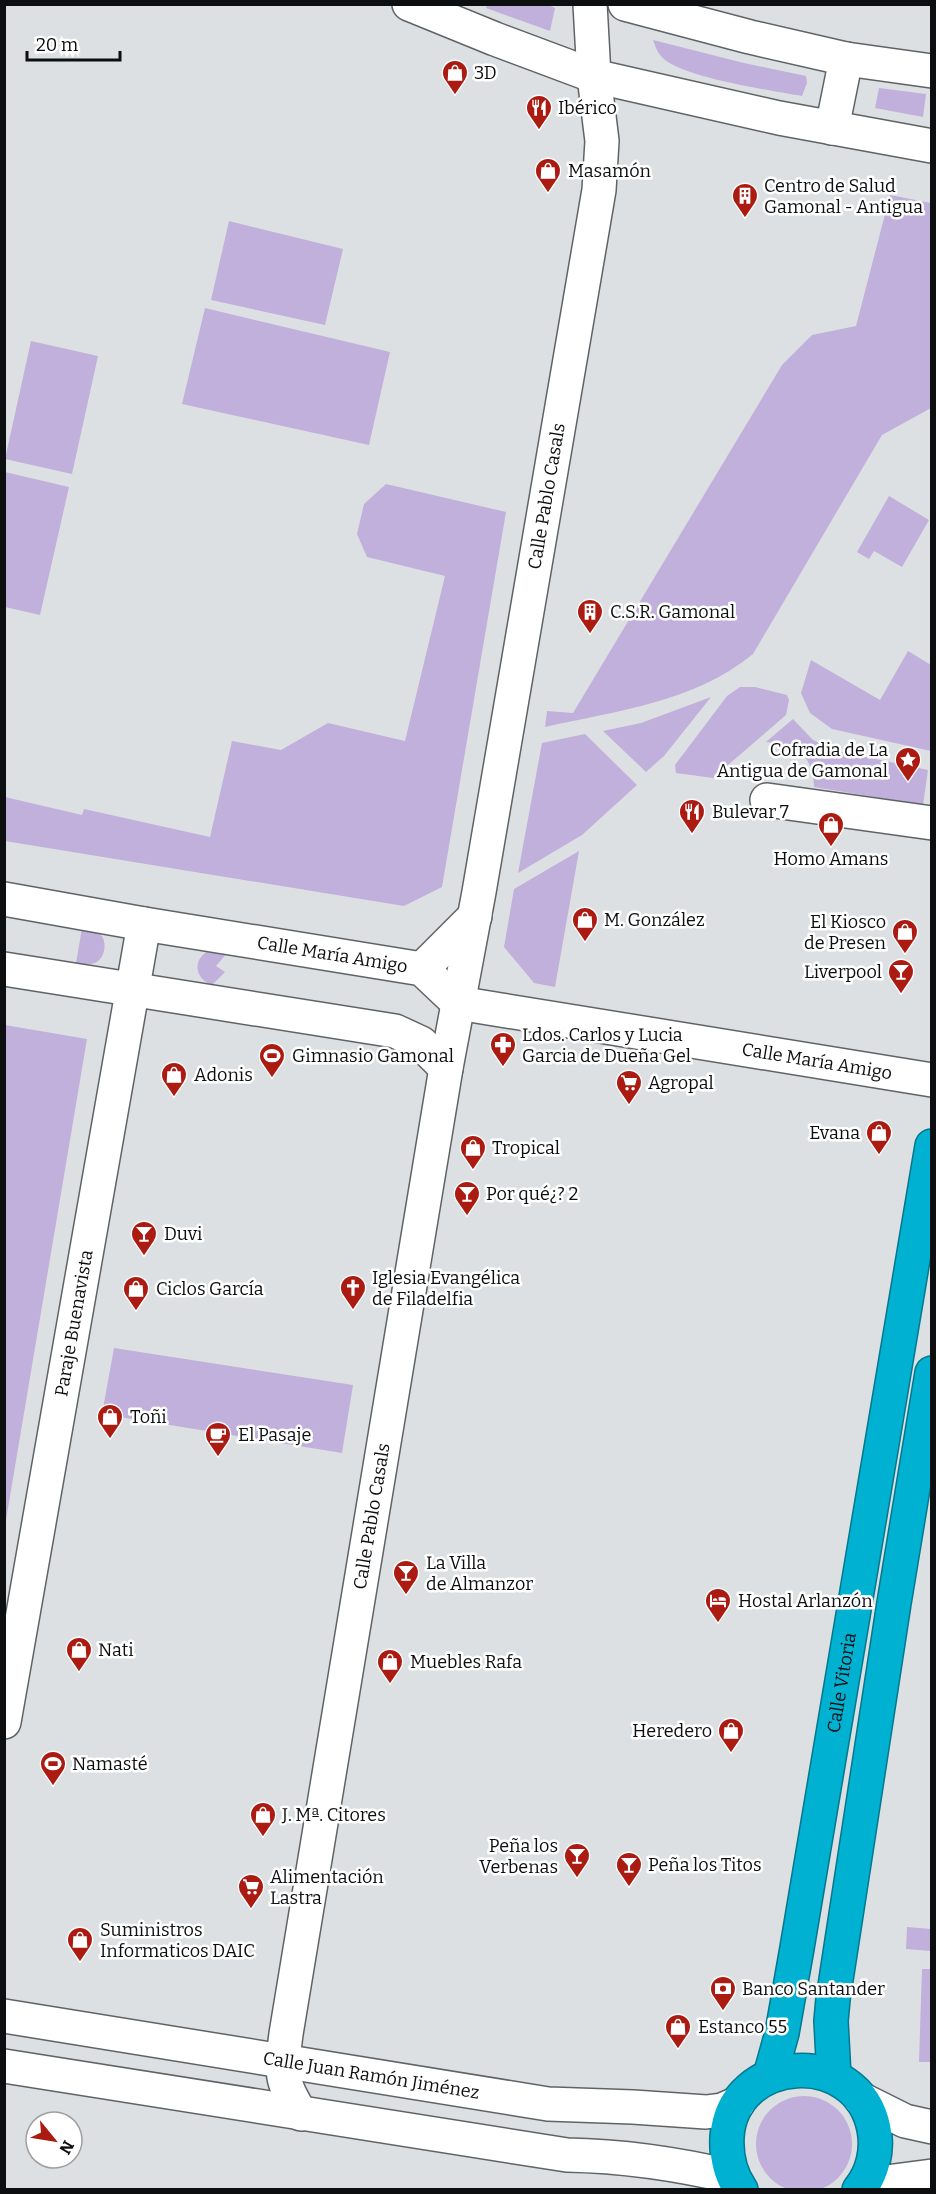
<svg xmlns="http://www.w3.org/2000/svg" width="936" height="2194" viewBox="0 0 936 2194" font-family="Bitter,serif">
<rect width="100%" height="100%" fill="#dde0e3"/>
<path fill="#c1b0db" d="M546,4l9,4 -5,23 -64,-23 1,-3z
M653,40l91,23 62,13 1,7 -5,13c-28,-5 -125,-19 -141,-40 -4,-4 -6,-11 -8,-16z
M879,88l47,6 -3,23 -48,-9z
M890,195l41,8v205l-49,27 -129,219c-58,48 -137,57 -208,73l2,-16 26,2 209,-348 30,-30 44,-9z
M229,221l114,28 -18,76 -114,-25z
M205,308l185,44 -21,93 -187,-41z
M31,341l67,15 -26,118 -67,-15z
M5,472l64,15 -29,128 -35,-8z
M386,484l120,28 -64,375 -38,19 -399,-65v-44l77,18 2,-6 126,28 22,-96 49,9 47,-27 77,18 40,-165 -78,-19 -10,-23 7,-30z
M889,496l40,24 -27,47 -28,-16 -5,8 -12,-7z
M908,651l23,14v86l-99,-22 -22,-16 -9,-20 10,-33 69,40z
M740,687h15l32,8 2,5 -3,15 -73,63 -37,-5 -1,-8 52,-69z
M711,697l-47,59 -18,16 -43,-41 38,-8z
M793,719l20,21 20,10 95,20 -5,35 -109,-18c-1,-33 -18,-42 -48,-45z
M585,734l52,51 -55,50 -64,38 24,-130z
M579,851l-24,136 -21,-4 -30,-36 10,-58z
M82,928c6,1 13,1 18,6 8,7 5,25 -5,29 -6,2 -13,1 -19,0z
M210,950l18,2 -12,14 9,6 -13,13c-18,-7 -20,-26 -2,-35z
M5,1025l82,14 -82,487 -1,-501z
M114,1348l239,37 -11,68 -240,-39z
M907,1927l24,2v22l-25,-2z
M922,1969h9v93h-12z
M756 2144a48 48 0 1 1 96 0a48 48 0 1 1-96 0Z"/>
<g fill="none" stroke-linecap="round" stroke-linejoin="round">
<defs>
<g id="street">
<path d="M767,800l165,23"/>
<path id="s1" d="M4,899l140,25 278,45 36,34 474,77"/>
<path d="M4,969l391,62 26,12 25,25"/>
<path d="M422,969l53,-53"/>
<path id="s2" d="M4,1722l140,-798"/>
<path id="s3" d="M301,2114c-21,-33 -20,-42 -15,-80l160,-966 33,-176 120,-702 3,-49 -8,-65 -4,-72"/>
</g>
<g id="secondary">
<path d="M409,4l86,35 99,37 185,42 153,28"/>
<path d="M625,4l125,33 96,22 86,12"/>
<path d="M832,128l14,-69"/>
<path id="s4" d="M4,2016l544,88 85,3 73,5 16,-2 16,-7"/>
<path d="M4,2066l563,89c57,1 111,9 166,22"/>
<path d="M861,2099l44,22 27,6"/>
<path d="M863,2185l69,-9"/>
</g>
<g id="highway">
<path id="s5" d="M770,2076l12,-43 15,-85 135,-802"/>
<path d="M834,2077l-3,-56 2,-22 61,-396 38,-230"/>
<path d="M741,2190c-11,-16 -15,-34 -14,-53 5,-83 131,-91 147,-8 4,21 -1,44 -15,61"/>
</g>
</defs>
<use href="#street" stroke="#606366" stroke-width="36"/>
<use href="#secondary" stroke="#606366" stroke-width="36"/>
<use href="#highway" stroke="#05788e" stroke-width="36"/>
<use href="#street" stroke="#fff" stroke-width="33"/>
<use href="#secondary" stroke="#fff" stroke-width="33"/>
<use href="#highway" stroke="#00b1d2" stroke-width="33"/>
</g>
<defs>
<symbol id="shop-pin" viewBox="-11 -11 22 30"><path d="M0 17L-7.5 6A9.5 9.5 0 1 1 7.5 6Z" fill="#ab1b12" stroke="#fff"/><path d="M-5-2.5h2.3a2.7 3.5 0 0 1 5.4 0H5L5.5 6h-11ZM-1.5-2.5h3a1.5 2.3 0 0 0-3 0Z" fill="#fff"/></symbol>
<symbol id="restaurant-pin" viewBox="-11 -11 22 30"><path d="M0 17L-7.5 6A9.5 9.5 0 1 1 7.5 6Z" fill="#ab1b12" stroke="#fff"/><path d="M-5-6h1v4h1v-4h1v4h1v-4h1v5L-1.5 .5V6h-2V.5L-5-1ZM5-6V6H3V1.5H1.5Q1.5-4 5-6Z" fill="#fff"/></symbol>
<symbol id="building-pin" viewBox="-11 -11 22 30"><path d="M0 17L-7.5 6A9.5 9.5 0 1 1 7.5 6Z" fill="#ab1b12" stroke="#fff"/><path d="M-4-6H4V6H1V3H-1V6H-4ZM-2.5-4.3h1.7v1.8h-1.7ZM.8-4.3h1.7v1.8H.8ZM-2.5-1h1.7V.8h-1.7ZM.8-1h1.7V.8H.8Z" fill="#fff"/></symbol>
<symbol id="sight-pin" viewBox="-11 -11 22 30"><path d="M0 17L-7.5 6A9.5 9.5 0 1 1 7.5 6Z" fill="#ab1b12" stroke="#fff"/><path d="M0-6L1.8-2.2L6-1.7L2.9 1.2L3.7 5.4L0 3.3L-3.7 5.4L-2.9 1.2L-6-1.7L-1.8-2.2Z" fill="#fff"/></symbol>
<symbol id="bar-pin" viewBox="-11 -11 22 30"><path d="M0 17L-7.5 6A9.5 9.5 0 1 1 7.5 6Z" fill="#ab1b12" stroke="#fff"/><path d="M-6-5H6L.8 .8V4.5H3.5V6h-7V4.5H-.8V.8Z" fill="#fff"/></symbol>
<symbol id="pharmacy-pin" viewBox="-11 -11 22 30"><path d="M0 17L-7.5 6A9.5 9.5 0 1 1 7.5 6Z" fill="#ab1b12" stroke="#fff"/><path d="M-2-6h4v4h4v4h-4v4h-4v-4h-4v-4h4Z" fill="#fff"/></symbol>
<symbol id="stadium-pin" viewBox="-11 -11 22 30"><path d="M0 17L-7.5 6A9.5 9.5 0 1 1 7.5 6Z" fill="#ab1b12" stroke="#fff"/><path d="M0-5a6.5 5 0 1 0 0 10a6.5 5 0 1 0 0-10ZM-3.5-1.8h7v3.6h-7Z" fill="#fff"/></symbol>
<symbol id="supermarket-pin" viewBox="-11 -11 22 30"><path d="M0 17L-7.5 6A9.5 9.5 0 1 1 7.5 6Z" fill="#ab1b12" stroke="#fff"/><path d="M-6-5.5h2.5l.6 2H6L4.5 2H-2.5L-4.4-4H-6ZM-1.5 3.2a1.3 1.3 0 1 0 .1 0ZM3 3.2a1.3 1.3 0 1 0 .1 0Z" fill="#fff"/></symbol>
<symbol id="church-pin" viewBox="-11 -11 22 30"><path d="M0 17L-7.5 6A9.5 9.5 0 1 1 7.5 6Z" fill="#ab1b12" stroke="#fff"/><path d="M-1.2-6h2.4v3.5h3.3v2.4h-3.3V6h-2.4V-.1h-3.3v-2.4h3.3Z" fill="#fff"/></symbol>
<symbol id="cafe-pin" viewBox="-11 -11 22 30"><path d="M0 17L-7.5 6A9.5 9.5 0 1 1 7.5 6Z" fill="#ab1b12" stroke="#fff"/><path d="M-5.5-4.5H6V0H3Q3 3.5 0 3.5H-2.5Q-5.5 3.5-5.5 0ZM3-3.2v2h1.7v-2ZM-6 4.5H4V6H-6Z" fill="#fff"/></symbol>
<symbol id="hotel-pin" viewBox="-11 -11 22 30"><path d="M0 17L-7.5 6A9.5 9.5 0 1 1 7.5 6Z" fill="#ab1b12" stroke="#fff"/><path d="M-6-4.5h1.5V1H6V5H4.5V3h-9V5H-6ZM-4 0a1.8 1.8 0 1 1 3.6 0ZM.5 0V-2.5h3Q6-2.5 6 0Z" fill="#fff"/></symbol>
<symbol id="bank-pin" viewBox="-11 -11 22 30"><path d="M0 17L-7.5 6A9.5 9.5 0 1 1 7.5 6Z" fill="#ab1b12" stroke="#fff"/><path d="M-6-4H6V4H-6ZM0-2.3a2.3 2.3 0 1 0 0 4.6a2.3 2.3 0 1 0 0-4.6Z" fill="#fff"/></symbol>
</defs>
<g fill-rule="evenodd">
<use href="#shop-pin" x="440" y="58" width="30" height="40"/>
<use href="#restaurant-pin" x="524" y="93" width="30" height="40"/>
<use href="#shop-pin" x="533" y="156" width="30" height="40"/>
<use href="#building-pin" x="730" y="181" width="30" height="40"/>
<use href="#building-pin" x="575" y="597" width="30" height="40"/>
<use href="#sight-pin" x="893" y="745" width="30" height="40"/>
<use href="#restaurant-pin" x="677" y="797" width="30" height="40"/>
<use href="#shop-pin" x="816" y="810" width="30" height="40"/>
<use href="#shop-pin" x="570" y="905" width="30" height="40"/>
<use href="#shop-pin" x="890" y="917" width="30" height="40"/>
<use href="#bar-pin" x="886" y="957" width="30" height="40"/>
<use href="#pharmacy-pin" x="488" y="1030" width="30" height="40"/>
<use href="#stadium-pin" x="257" y="1041" width="30" height="40"/>
<use href="#shop-pin" x="159" y="1060" width="30" height="40"/>
<use href="#supermarket-pin" x="614" y="1068" width="30" height="40"/>
<use href="#shop-pin" x="864" y="1118" width="30" height="40"/>
<use href="#shop-pin" x="458" y="1133" width="30" height="40"/>
<use href="#bar-pin" x="452" y="1179" width="30" height="40"/>
<use href="#bar-pin" x="129" y="1219" width="30" height="40"/>
<use href="#church-pin" x="338" y="1273" width="30" height="40"/>
<use href="#shop-pin" x="121" y="1274" width="30" height="40"/>
<use href="#shop-pin" x="95" y="1402" width="30" height="40"/>
<use href="#cafe-pin" x="203" y="1420" width="30" height="40"/>
<use href="#bar-pin" x="391" y="1558" width="30" height="40"/>
<use href="#hotel-pin" x="703" y="1586" width="30" height="40"/>
<use href="#shop-pin" x="64" y="1635" width="30" height="40"/>
<use href="#shop-pin" x="375" y="1647" width="30" height="40"/>
<use href="#shop-pin" x="716" y="1716" width="30" height="40"/>
<use href="#stadium-pin" x="38" y="1749" width="30" height="40"/>
<use href="#shop-pin" x="248" y="1800" width="30" height="40"/>
<use href="#bar-pin" x="562" y="1841" width="30" height="40"/>
<use href="#bar-pin" x="614" y="1850" width="30" height="40"/>
<use href="#supermarket-pin" x="236" y="1872" width="30" height="40"/>
<use href="#shop-pin" x="65" y="1925" width="30" height="40"/>
<use href="#bank-pin" x="708" y="1974" width="30" height="40"/>
<use href="#shop-pin" x="663" y="2012" width="30" height="40"/>
</g>
<g text-anchor="middle" stroke-width="5" stroke-linejoin="round" paint-order="stroke">
<g font-size="18" fill="#0d0e0f" stroke="#fff" text-anchor="start">
<text x="474" y="79">3D</text>
<text x="558" y="114">Ibérico</text>
<text x="568" y="177">Masamón</text>
<text x="764" y="192">Centro de Salud<tspan x="764" dy="21">Gamonal - Antigua</tspan></text>
<text x="610" y="618">C.S.R. Gamonal</text>
<text x="888" y="756" text-anchor="end">Cofradia de La<tspan x="888" dy="21">Antigua de Gamonal</tspan></text>
<text x="712" y="818">Bulevar 7</text>
<text x="831" y="865" text-anchor="middle">Homo Amans</text>
<text x="604" y="926">M. González</text>
<text x="886" y="928" text-anchor="end">El Kiosco<tspan x="886" dy="21">de Presen</tspan></text>
<text x="882" y="978" text-anchor="end">Liverpool</text>
<text x="522" y="1041">Ldos. Carlos y Lucia<tspan x="522" dy="21">Garcia de Dueña Gel</tspan></text>
<text x="292" y="1062">Gimnasio Gamonal</text>
<text x="194" y="1081">Adonis</text>
<text x="648" y="1089">Agropal</text>
<text x="860" y="1139" text-anchor="end">Evana</text>
<text x="492" y="1154">Tropical</text>
<text x="486" y="1200">Por qué¿? 2</text>
<text x="164" y="1240">Duvi</text>
<text x="372" y="1284">Iglesia Evangélica<tspan x="372" dy="21">de Filadelfia</tspan></text>
<text x="156" y="1295">Ciclos García</text>
<text x="130" y="1423">Toñi</text>
<text x="238" y="1441">El Pasaje</text>
<text x="426" y="1569">La Villa<tspan x="426" dy="21">de Almanzor</tspan></text>
<text x="738" y="1607">Hostal Arlanzón</text>
<text x="98" y="1656">Nati</text>
<text x="410" y="1668">Muebles Rafa</text>
<text x="712" y="1737" text-anchor="end">Heredero</text>
<text x="72" y="1770">Namasté</text>
<text x="282" y="1821">J. Mª. Citores</text>
<text x="558" y="1852" text-anchor="end">Peña los<tspan x="558" dy="21">Verbenas</tspan></text>
<text x="648" y="1871">Peña los Titos</text>
<text x="270" y="1883">Alimentación<tspan x="270" dy="21">Lastra</tspan></text>
<text x="100" y="1936">Suministros<tspan x="100" dy="21">Informaticos DAIC</tspan></text>
<text x="742" y="1995">Banco Santander</text>
<text x="698" y="2033">Estanco 55</text>
</g>
<g font-size="18" fill="#0d0e0f" stroke="#fff">
<text dy="6" stroke="none"><textPath href="#s3" startOffset="1644">Calle Pablo Casals</textPath></text>
<text dy="6" stroke="none"><textPath href="#s1" startOffset="333">Calle María Amigo</textPath></text>
<text dy="6" stroke="none"><textPath href="#s1" startOffset="837">Calle María Amigo</textPath></text>
<text dy="6" stroke="none"><textPath href="#s2" startOffset="405">Paraje Buenavista</textPath></text>
<text dy="6" stroke="none"><textPath href="#s3" startOffset="609">Calle Pablo Casals</textPath></text>
<text dy="6" stroke="none"><textPath href="#s5" startOffset="400">Calle Vitoria</textPath></text>
<text dy="6" stroke="none"><textPath href="#s4" startOffset="372">Calle Juan Ramón Jiménez</textPath></text>
</g>
</g>
<rect width="936" height="2194" fill="none" stroke="#0d0e0f" stroke-width="12"/>
<g transform="translate(54 2140) rotate(120)"><circle r="28" fill="#ffffff" stroke="#9e9f9f" stroke-width="1.5"/>
<path d="M0-4.5L10 22L0 15L-10 22Z" fill="#ab1b12"/>
<text y="-9" font-size="16" font-weight="bold" text-anchor="middle" fill="#0d0e0f">N</text>
</g>
<path d="M27 51v9h93v-9" fill="none" stroke="#0d0e0f" stroke-width="3"/>
<text x="36" y="51" font-size="18" fill="#0d0e0f" stroke="#ffffff" stroke-width="4.5" paint-order="stroke">20 m</text>
</svg>
